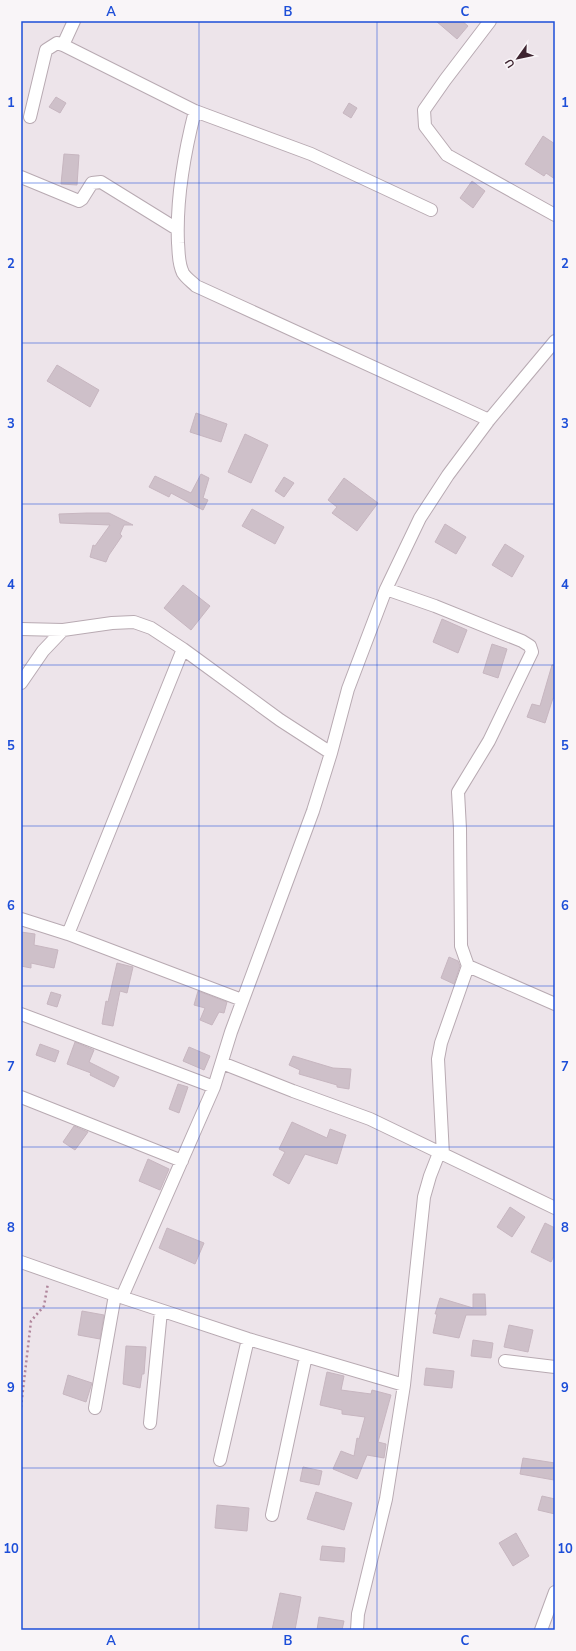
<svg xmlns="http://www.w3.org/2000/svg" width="576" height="1651" viewBox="0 0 576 1651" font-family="'Nunito Sans',sans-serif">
<rect width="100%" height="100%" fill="#ede4ea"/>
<path fill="#cec0c9" stroke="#c7b6c0" d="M436,21h26l6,5 -11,13z
M56,97l10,6 -6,10 -11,-6z
M349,103l8,5 -6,10 -8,-5z
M543,136l12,8v35l-9,-6 -2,3 -19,-12z
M64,154l15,1 -2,30 -16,-1z
M472,181l13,10 -12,17 -13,-10z
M57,365l42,25 -9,17 -43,-26z
M196,413l31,11 -6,18 -31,-10z
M245,434l23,11 -17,38 -23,-11z
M201,474l8,4 -6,20 5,2 -5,10 -32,-17 -2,4 -20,-10 6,-11 36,17z
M284,477l10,6 -10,14 -9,-6z
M344,478l34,25 -21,28 -25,-18 5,-6 -9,-7z
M252,509l32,18 -9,17 -33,-18z
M87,513h22l24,12h-9l-4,9 2,2 -13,19 -3,7 -16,-5 3,-12 2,1 15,-21 -50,-2 -1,-9z
M445,524l21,13 -10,17 -21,-12z
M505,544l19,12 -12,21 -20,-12z
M183,585l27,21 -19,24 -27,-22z
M442,619l25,11 -9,23 -25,-11z
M492,644l15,5 -9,29 -15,-5z
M552,665h3v34l-2,-1 -8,25 -18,-6 5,-13 8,2z
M21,932l14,2 -1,11 24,5 -4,18 -23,-5v5l-10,-2z
M449,957l9,4 2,5 -6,18 -13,-6z
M117,963l16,4 -6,26 -7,-2 -7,35 -11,-2 4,-23 2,1z
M198,991l29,11 -3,11 -5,-1 -7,13 -12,-5 5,-12 -11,-3z
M51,992l10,3 -4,12 -10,-3z
M75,1042l19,8 -5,12 30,15 -5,10 -24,-12 1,-2 -24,-9z
M40,1044l19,7 -4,11 -19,-7z
M189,1047l21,9 -6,14 -21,-9z
M293,1056l40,12 18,1 -2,20 -12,-2v-2l-38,-11 1,-4 -11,-5z
M178,1084l10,3 -9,26 -10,-4z
M292,1122l35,16 3,-9 16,6 -9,29 -32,-10 -16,30 -16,-9 12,-23 -6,-3z
M74,1126l14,6 -13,18 -12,-8z
M148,1159l21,10 -9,21 -21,-9z
M510,1207l15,10 -13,20 -15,-10z
M545,1223l10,5v26l-4,8 -20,-10z
M167,1228l37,15 -9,21 -36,-16z
M473,1294h12l1,21h-20l-7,23 -26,-5 4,-19h-2l5,-16 33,10z
M82,1311l22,4 -4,24 -22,-4z
M509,1325l24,5 -5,22 -24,-5z
M473,1340l20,3 -2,15 -20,-2z
M126,1346l20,1 -2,27h-2l-2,14 -17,-4z
M426,1368l28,3 -2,17 -28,-3z
M327,1372l17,4 -3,14 30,4 1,-4 19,5 -13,47 8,2 -2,14 -17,-3 -10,24 -24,-10 8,-18 13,5 3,-18 2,1 6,-22 -23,-3v-4l-22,-5z
M68,1375l24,8 -6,19 -23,-8z
M523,1458l32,5 -1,17 -34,-6z
M303,1467l19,4 -3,14 -19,-4z
M316,1492l36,11 -8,27 -37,-11z
M542,1496l13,3v15l-17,-4z
M217,1505l32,3 -2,23 -32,-3z
M516,1533l13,23 -16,10 -14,-23z
M322,1546l23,2 -1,14 -24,-2z
M280,1593l21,4 -6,33h-23z
M319,1617l25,4 -2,9h-25z"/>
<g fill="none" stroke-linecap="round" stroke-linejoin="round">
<defs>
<path id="street" d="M490,21l-45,59 -21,30 1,16 22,29 108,60
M63,45l11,-24
M195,111c-11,43 -19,87 -17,132 1,10 0,20 5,30 3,5 9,9 13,13l293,134
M30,117l16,-67 11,-7 6,2 132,66 116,43 120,56
M21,177l58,24 3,-2 10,-16 9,-1 76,47
M386,589l49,17 87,35 8,5 2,6 -43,89 -31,51 2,37 1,117 7,20 87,38
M21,629l42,1 49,-7 22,-1 17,6 32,21 97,71 51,33
M21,683l22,-32 20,-21
M21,919l47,15 174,66
M68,934l115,-285
M21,1014l193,73
M222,1063l71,28 77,28 185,89
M21,1097l161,64
M443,1155l-5,-96 3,-16 27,-77
M21,1262l94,33 133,44 156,46
M122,1297l92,-210 17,-55 82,-221 18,-58 17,-64 38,-100 34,-71 28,-43 41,-55 66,-79
M505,1361l50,6
M95,1408l20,-113
M150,1423l11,-112
M220,1460l28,-121
M272,1515l34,-159
M357,1630l1,-16 28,-115 18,-114 20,-188 6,-21 9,-23
M541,1630l14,-38"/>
</defs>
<use href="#street" stroke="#b8aab2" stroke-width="14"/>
<path stroke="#b0859b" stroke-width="2.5" stroke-dasharray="2 3" stroke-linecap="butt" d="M21,1407l10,-86 13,-15 4,-23"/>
<use href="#street" stroke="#fff" stroke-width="12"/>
</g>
<path fill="none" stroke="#1d4ed8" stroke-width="1" stroke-opacity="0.55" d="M199,21v1609M377,21v1609M21,183h534M21,343h534M21,504h534M21,665h534M21,826h534M21,986h534M21,1147h534M21,1308h534M21,1468h534"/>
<rect width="576" height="1651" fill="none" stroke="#f9f5f8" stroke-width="44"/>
<g transform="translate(518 58) rotate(237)" stroke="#f9f5f8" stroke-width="3" paint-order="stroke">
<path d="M0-3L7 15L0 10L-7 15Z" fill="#3e2430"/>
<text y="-6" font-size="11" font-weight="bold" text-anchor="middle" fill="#3e2430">U</text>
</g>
<rect x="22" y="22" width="532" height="1607" fill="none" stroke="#1d4ed8" stroke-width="1.5"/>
<g font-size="13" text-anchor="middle" font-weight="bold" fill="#1d4ed8">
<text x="111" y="16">A</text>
<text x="288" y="16">B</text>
<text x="465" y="16">C</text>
<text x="11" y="107">1</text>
<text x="565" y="107">1</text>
<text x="11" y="268">2</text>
<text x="565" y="268">2</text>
<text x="11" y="428">3</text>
<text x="565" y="428">3</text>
<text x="11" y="589">4</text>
<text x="565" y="589">4</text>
<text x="11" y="750">5</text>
<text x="565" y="750">5</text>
<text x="11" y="910">6</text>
<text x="565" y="910">6</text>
<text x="11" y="1071">7</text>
<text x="565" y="1071">7</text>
<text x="11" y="1232">8</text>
<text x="565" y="1232">8</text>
<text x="11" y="1392">9</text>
<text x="565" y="1392">9</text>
<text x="11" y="1553">10</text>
<text x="565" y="1553">10</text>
<text x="111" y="1645">A</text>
<text x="288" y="1645">B</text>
<text x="465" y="1645">C</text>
</g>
</svg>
